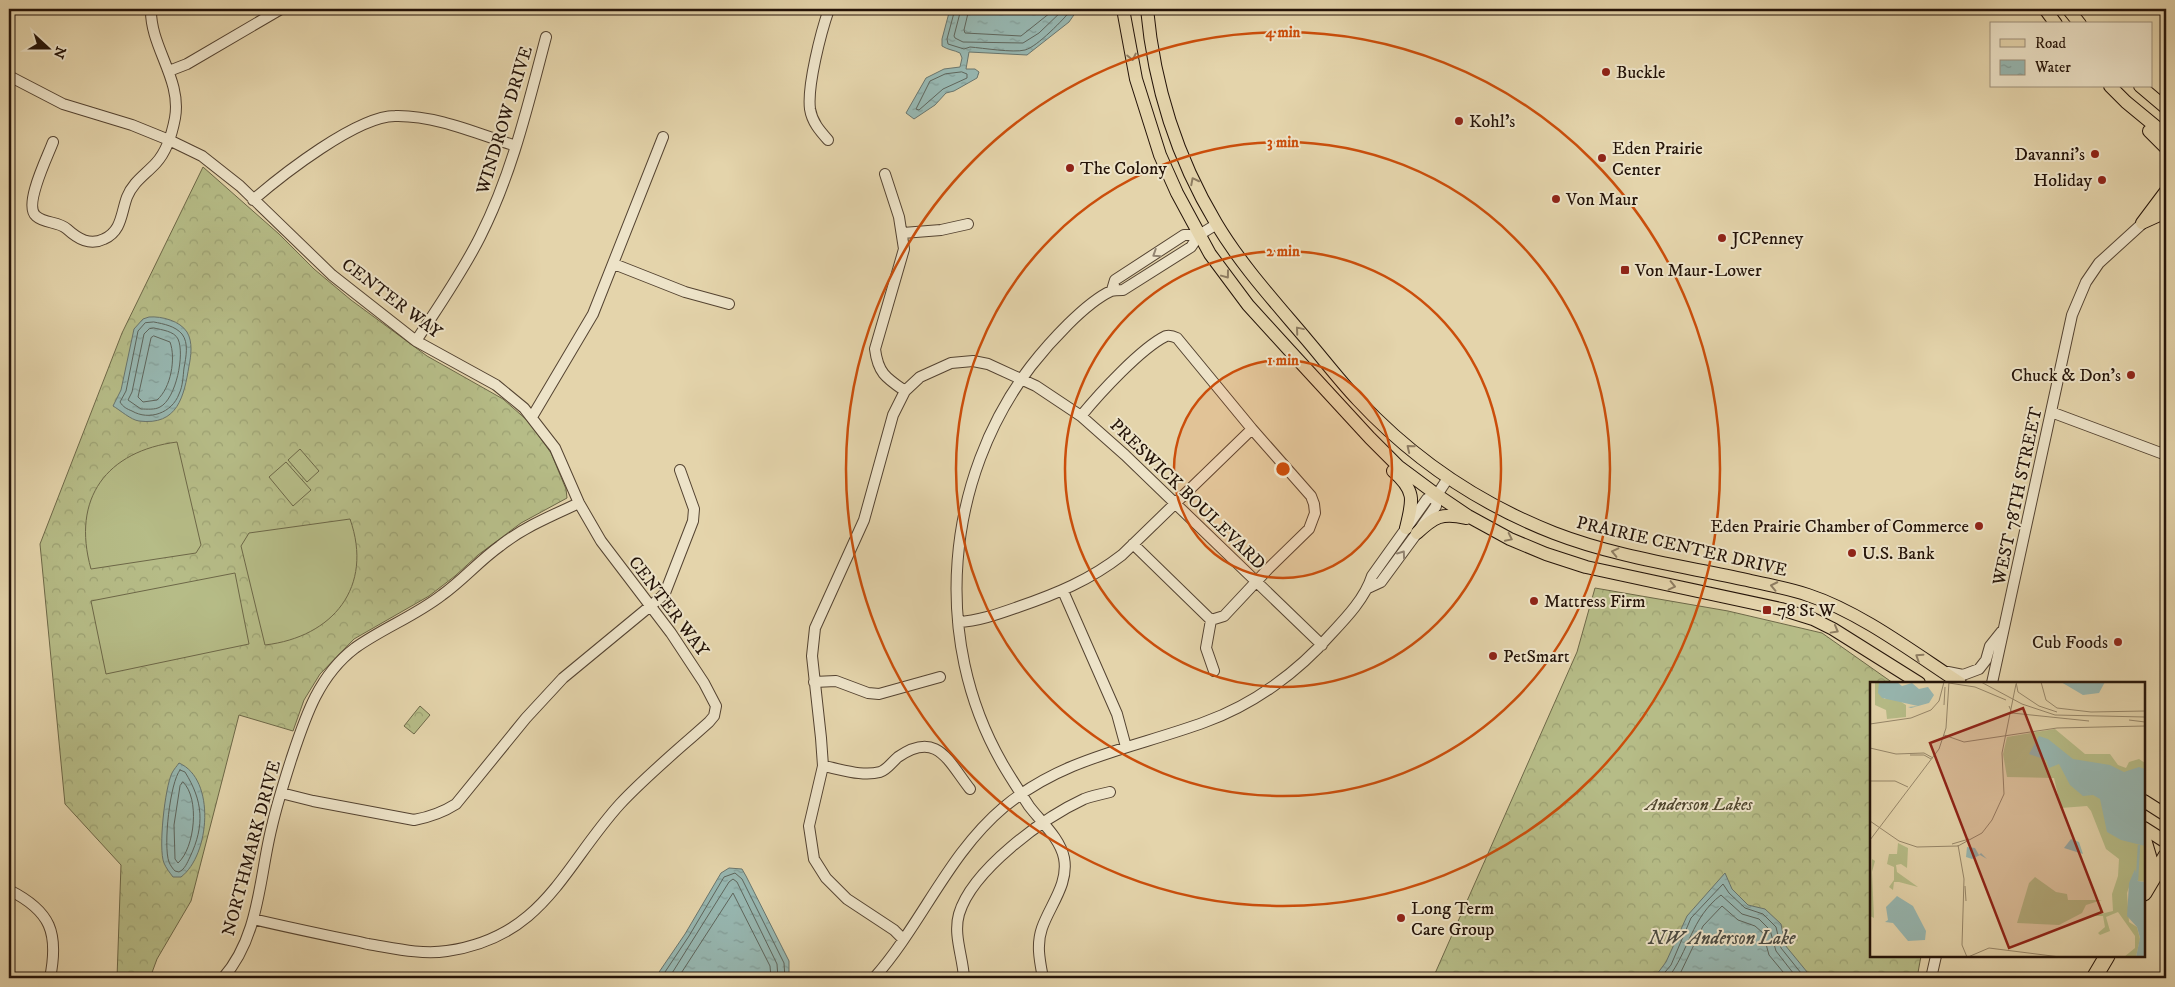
<svg xmlns="http://www.w3.org/2000/svg" width="2175" height="987" viewBox="0 0 2175 987" font-family="'IM FELL DW Pica',serif">
<defs>
<pattern id="forest-crowns" width="20" height="18" patternUnits="userSpaceOnUse" patternTransform="scale(1.25)"><rect width="20" height="18" fill="#b6bc87"/><path d="M2 6a3 3 0 1 1 6 0M12 15a3 3 0 1 1 6 0" fill="none" stroke="#9ca173"/></pattern>
<pattern id="water-ripples" width="26" height="14" patternUnits="userSpaceOnUse" patternTransform="scale(1.25)"><rect width="26" height="14" fill="#97b7b1"/><path d="M2 4q2-2 4 0t4 0M15 11q2-2 4 0t4 0" fill="none" stroke="#829c97"/></pattern>
</defs>
<rect width="100%" height="100%" fill="#e4d4ab"/>
<filter id="stains"><feTurbulence type="fractalNoise" baseFrequency=".004" numOctaves="4"/><feColorMatrix values="0 0 0 0 .2 0 0 0 0 .09 0 0 0 0 .02 0 0 0 .5 -.17"/></filter>
<radialGradient id="worn" r=".72"><stop offset=".6" stop-color="#630" stop-opacity="0"/><stop offset="1" stop-color="#630" stop-opacity=".3"/></radialGradient>
<path fill="url(#forest-crowns)" stroke="#6d6848" d="M203,167l76,67 35,35 37,31 76,56 76,43 26,23 22,31 15,36 1,9 -46,25 -43,32 -23,21 -26,20 -75,43 -34,35 -16,26 -11,31 -54,-16 -48,186 -34,58 -7,19h-33l4,-113 -56,-61 -25,-260 82,-211z
M1595,588l133,23 94,22 71,50h-22v273h50l-4,22h-484l144,-326z
M420,706l10,9 -16,19 -10,-8z"/>
<path fill="#b6bc87" stroke="#6d6848" d="M177,442l24,103 -5,8 -105,16c-20,-71 16,-118 86,-127z
M300,449l19,22 -12,11 -19,-22z
M286,462l25,28 -18,16 -24,-29z
M350,519c24,68 -17,118 -85,126l-24,-99 8,-13z
M235,573l14,71 -143,30 -15,-73z"/>
<path fill="url(#water-ripples)" stroke="#69756d" d="M950,9h128l-9,13 -42,33 -58,-3 -3,17h9l4,3 -2,6 -23,13 -8,2 -11,12 -21,14 -8,-6 20,-35 18,-9 16,-2 2,-9 -2,-5c-6,-3 -12,-3 -18,-7v-7z
M149,317c13,-1 31,4 38,15 6,10 4,24 2,34 -5,30 -11,60 -50,55 -8,-1 -19,-11 -26,-15l8,-16 13,-61 9,-10z
M179,763c37,16 31,92 2,114h-8c-3,-4 -7,-9 -9,-14 -6,-14 1,-76 8,-90 2,-4 5,-7 7,-10z
M729,868l13,1 4,7 43,85v17h-134l30,-44 36,-61z
M1725,873l7,16 16,16 17,4 16,15 4,21 27,33h-158l12,-16 21,-46z"/>
<g fill="none" stroke-linecap="round" stroke-linejoin="round">
<path stroke="#5e655c" stroke-width="1" d="M955,9l-8,30 1,5 16,5 6,-2c13,1 43,6 55,3 12,-3 39,-31 47,-41
M961,9l-7,27 1,2 8,4 60,1 16,-10 25,-24
M969,9l-5,21 1,3 56,3 34,-27
M962,72l5,2v4l-24,11 -24,21 -3,-1 14,-28 15,-7z
M154,322c10,2 21,4 28,12 7,9 4,23 2,34 -1,8 -1,18 -5,26 -7,19 -30,27 -47,17 -5,-2 -9,-4 -12,-9l6,-11 12,-60 7,-8z
M154,328c8,2 20,3 24,11 7,15 -2,60 -18,68 -5,3 -13,2 -19,2l-13,-9 4,-8 12,-58 5,-5z
M154,336l16,6c6,16 1,46 -13,58l-14,2 -5,-5 13,-59z
M180,770l5,2c18,29 20,53 5,85 -3,6 -5,12 -11,15l-4,-1c-2,-2 -5,-6 -6,-9 -6,-16 1,-80 11,-92z
M183,782c17,16 12,66 -5,81l-3,-4 -1,-34 6,-39z
M661,978l28,-42 35,-59 11,-4 7,6 42,84 1,15
M669,978l60,-96 4,-3 4,3 40,82 1,14
M678,978l55,-85 37,73 1,12
M1660,978l11,-13 20,-47 32,-34 6,9 16,15 18,6 13,13 5,21 24,30
M1668,978c21,-27 23,-60 53,-83l21,19 17,5 11,11 6,21 21,27
M1678,978l25,-52 19,-20 16,14 17,6 8,7 6,22 19,23"/>
<defs>
<path id="minor" d="M169,71l18,-7 94,-55
M9,76l54,28 69,21 37,15 33,16 38,30 92,89 84,66 80,44 28,23 31,40 24,55 22,38 70,92 33,50 12,23 -2,10 -5,6c-30,27 -62,53 -89,82 -57,63 -76,133 -173,147 -26,4 -54,-3 -79,-7 -38,-8 -77,-16 -115,-25
M828,140c-8,-9 -16,-18 -18,-31 -3,-23 11,-77 19,-100
M53,142c-5,14 -30,63 -17,74 9,8 22,5 31,13 11,10 23,17 37,10 18,-8 17,-26 23,-42 6,-15 18,-22 29,-34 11,-12 16,-29 19,-45 7,-39 -25,-71 -24,-109
M885,174l14,43 5,32 -29,100c3,24 11,29 30,42
M253,200c29,-25 104,-84 142,-84 41,-1 83,18 121,30
M903,233l38,-3 27,-6
M614,264l71,28 44,12
M1112,290l3,-10 69,-45h15
M416,341c22,-34 46,-68 64,-104 32,-63 48,-132 66,-200
M2051,412l115,43
M1081,416c18,-22 60,-68 85,-80 4,-1 7,0 11,2l75,91 59,67 3,8 1,9 -6,16 -41,40 -44,47 -13,4 -78,-76
M532,417l61,-103 70,-177
M1368,588l13,-6 36,-49 19,-27 1,-11 11,-17
M1063,591l54,123 9,33
M1211,620l-5,28 8,23
M958,622c21,-1 40,-8 60,-15 38,-13 72,-27 104,-52l130,-126
M1948,672l15,3 16,-6 7,-9 4,-14 12,-15
M814,682l22,-1 32,12 11,1 61,-17
M1992,683l80,-368 14,-33 13,-19 67,-61
M823,766c18,3 39,11 57,6 7,-2 12,-10 18,-15 39,-27 50,4 72,32
M281,793l32,8 101,19c16,-3 28,-7 42,-16l70,-86 37,-40 97,-80 5,-5 28,-72 1,-12 -14,-39
M9,890c42,21 50,43 41,88
M903,939l-9,-9 -47,-31 -21,-21 -12,-19 -5,-33 14,-60 -2,-28 -9,-82 3,-28 49,-108 29,-105 12,-24 15,-14 31,-14 22,-2 15,3 48,22 45,30 44,39 197,190
M223,978c37,-42 36,-101 49,-152 5,-22 12,-44 19,-66 14,-42 27,-84 64,-112 28,-20 60,-32 87,-53 21,-15 37,-34 58,-49 24,-19 51,-30 79,-43
M874,978c48,-54 74,-124 130,-171 60,-50 131,-59 201,-85 48,-17 93,-50 126,-88 16,-17 34,-36 41,-58l55,-77 10,-4
M964,978c-1,-21 -11,-43 -5,-64 13,-44 84,-96 125,-115 8,-3 17,-5 26,-7
M1043,978c-3,-16 -7,-33 -1,-50 8,-23 27,-44 22,-70 -4,-20 -23,-36 -35,-52 -9,-14 -19,-29 -27,-43 -71,-124 -57,-284 29,-397 18,-23 54,-63 80,-75 3,-1 8,-1 12,-1l68,-43 8,-12 18,-11
M1931,978l5,-22"/>
<path id="major" d="M1123,9l13,70 24,76 17,38 33,61 38,51 41,45 81,88 28,28 39,29 31,21 42,23 36,15 40,13 195,42 32,10 20,10 86,54
M1147,9c7,76 30,149 69,214 25,42 59,79 91,117 17,20 33,41 51,60 55,59 122,104 196,133 62,24 129,33 193,47 20,5 41,8 61,15 52,17 106,58 152,88
M2045,9l11,15
M2068,9l12,15
M2110,86l16,16 40,33
M2140,86l26,22
M2149,131l17,17
M2144,222l22,-10
M2142,223l24,-32
M1393,471c23,20 20,29 13,57
M1417,533c17,-16 25,-21 49,-15
M2144,801l22,14
M2144,828l22,14"/>
<path id="highway" d="M2144,841l5,17 -5,18
M2144,893l22,-37
M2094,978l13,-22"/>
</defs>
<use href="#minor" stroke="#544331" stroke-width="12"/>
<use href="#major" stroke="#241308" stroke-width="14"/>
<use href="#highway" stroke="#241308" stroke-width="17"/>
<use href="#minor" stroke="#ede3c8" stroke-width="10"/>
<use href="#major" stroke="#e4d4ab" stroke-width="12"/>
<use href="#highway" stroke="#e4d4ab" stroke-width="15"/>
</g>
<defs><path id="oneway-chevron" d="M-2-3.5L2.5 0L-2 3.5" fill="none" stroke-width="1.6" stroke-linecap="round" stroke-linejoin="round" transform="scale(1.25)"/></defs>
<g stroke="#8e7d62">
<use href="#oneway-chevron" transform="translate(1132 57) rotate(78)"/>
<use href="#oneway-chevron" transform="translate(1194 181) rotate(-117)"/>
<use href="#oneway-chevron" transform="translate(1226 275) rotate(53)"/>
<use href="#oneway-chevron" transform="translate(1299 330) rotate(-130)"/>
<use href="#oneway-chevron" transform="translate(1410 448) rotate(-141)"/>
<use href="#oneway-chevron" transform="translate(1509 538) rotate(26)"/>
<use href="#oneway-chevron" transform="translate(1615 552) rotate(-167)"/>
<use href="#oneway-chevron" transform="translate(1672 586) rotate(13)"/>
<use href="#oneway-chevron" transform="translate(1774 586) rotate(-168)"/>
<use href="#oneway-chevron" transform="translate(1835 630) rotate(29)"/>
<use href="#oneway-chevron" transform="translate(1919 657) rotate(-147)"/>
</g>
<g stroke="#938572">
<use href="#oneway-chevron" transform="translate(1156 254) rotate(147)"/>
<use href="#oneway-chevron" transform="translate(1402 554) rotate(-54)"/>
</g>
<circle cx="1283" cy="469" r="109" fill="#cb4e0b" fill-opacity=".12"/>
<g fill="none" stroke="#cb4e0b" stroke-width="2.5">
<circle cx="1283" cy="469" r="109"/>
<circle cx="1283" cy="469" r="218"/>
<circle cx="1283" cy="469" r="327"/>
<circle cx="1283" cy="469" r="437"/>
</g>
<g fill="#8f2418" stroke="#ede3c8" stroke-width="2">
<circle cx="1606" cy="72" r="5"/>
<circle cx="1459" cy="121" r="5"/>
<circle cx="2095" cy="154" r="5"/>
<circle cx="1602" cy="158" r="5"/>
<circle cx="1070" cy="168" r="5"/>
<circle cx="2102" cy="180" r="5"/>
<circle cx="1556" cy="199" r="5"/>
<circle cx="1722" cy="238" r="5"/>
<rect x="1620" y="265" width="10" height="10" rx="2.5"/>
<circle cx="2131" cy="375" r="5"/>
<circle cx="1979" cy="526" r="5"/>
<circle cx="1852" cy="553" r="5"/>
<circle cx="1534" cy="601" r="5"/>
<rect x="1762" y="605" width="10" height="10" rx="2.5"/>
<circle cx="2118" cy="642" r="5"/>
<circle cx="1493" cy="656" r="5"/>
<circle cx="1401" cy="918" r="5"/>
</g>
<g text-anchor="middle" stroke-width="4" stroke-linejoin="round" paint-order="stroke">
<g font-size="18" fill="#241308" stroke="#ede3c8" text-anchor="start">
<text x="1616" y="78">Buckle</text>
<text x="1469" y="127">Kohl's</text>
<text x="1612" y="154">Eden Prairie<tspan x="1612" dy="21">Center</tspan></text>
<text x="2085" y="160" text-anchor="end">Davanni's</text>
<text x="1080" y="174">The Colony</text>
<text x="2092" y="186" text-anchor="end">Holiday</text>
<text x="1566" y="205">Von Maur</text>
<text x="1732" y="244">JCPenney</text>
<text x="1635" y="276">Von Maur-Lower</text>
<text x="2121" y="381" text-anchor="end">Chuck &amp; Don's</text>
<text x="1969" y="532" text-anchor="end">Eden Prairie Chamber of Commerce</text>
<text x="1862" y="559">U.S. Bank</text>
<text x="1544" y="607">Mattress Firm</text>
<text x="1777" y="616">78 St W</text>
<text x="2108" y="648" text-anchor="end">Cub Foods</text>
<text x="1503" y="662">PetSmart</text>
<text x="1411" y="914">Long Term<tspan x="1411" dy="21">Care Group</tspan></text>
</g>
<g font-size="18" fill="#241308" stroke="#ede3c8">
<text transform="translate(504 120) rotate(-73)" y="6">WINDROW DRIVE</text>
<text transform="translate(392 298) rotate(37)" y="6">CENTER WAY</text>
<text transform="translate(1188 494) rotate(44)" y="6">PRESWICK BOULEVARD</text>
<text transform="translate(2017 496) rotate(-78)" y="6">WEST 78TH STREET</text>
<text transform="translate(1682 546) rotate(13)" y="6">PRAIRIE CENTER DRIVE</text>
<text transform="translate(669 606) rotate(53)" y="6">CENTER WAY</text>
<text transform="translate(251 848) rotate(-75)" y="6">NORTHMARK DRIVE</text>
</g>
<g font-size="18" font-style="italic" fill="#50462e" stroke="#ede3c8">
<text x="1699" y="810">Anderson Lakes</text>
</g>
<g font-size="19" font-style="italic" fill="#4c4c43" stroke="#ede3c8">
<text x="1722" y="944">NW Anderson Lake</text>
</g>
</g>
<g transform="translate(1870 682)">
<rect width="275" height="275" fill="#e4d4ab"/>
<path d="M5,0h4l5,17 11,-1 11,7v12l-19,2 -1,-9 -11,-5zM185,47l30,25h25l8,11 8,3 3,-6 10,-3 6,4v119l-7,-1 -4,-9 -7,21 2,29 8,5 3,12 -4,18h-12l11,-9v-12l-17,-24 -12,5 4,14 -10,4 -2,-2 7,-6 -2,-11h-11l21,-5 -1,-17 6,-18 1,-17 -13,-10 -15,-38 -4,-5 -26,2 -7,-30 -47,-1 -4,-23 4,-17zM28,161l10,5 -1,20 -6,-4 -5,1 1,7 21,15 -19,-5h-5l-1,8 -4,-3 5,-7v-13l-7,-3 2,-10h8zM2,177l3,2 -3,11 2,46 -4,-2zM165,195l21,15 11,2 1,6h34l-16,5 -4,8 -23,12 -42,-2 12,-40z" fill="#b6bc87"/>
<path d="M9,0h18l5,4 10,-3 7,6 9,-2 6,8 -5,8 -18,5 -3,-1 10,-1 -36,-8 -4,-5zM191,0h44l-6,11 -16,2zM169,54l9,3 25,20 37,6 14,7 15,-5 6,2v77l-24,-6 -14,-8 -7,-33 -7,-4 -10,1 -13,-11 -11,-21 -10,4 -3,-8 -17,-6zM201,157l8,3 4,12 -19,-6zM97,165l8,1 4,7 2,-2 6,6 -7,-4 -8,4 -6,-2zM265,187l3,12 7,1v75h-9l4,-19 -3,-11 -10,-11 2,-33zM27,214l16,10 13,25 -1,9 -17,1 -15,-18 -8,-1 3,-2 -2,-13z" fill="#97b7b1"/>
<path fill="none" stroke="#97b7b1" stroke-width="2.5" d="M267,198l2,-35"/>
<path fill="none" stroke="#97876a" stroke-width="1" d="M111,0l41,22 33,11 90,2M146,0l2,10 21,14 18,6M171,0l5,18 11,8 34,4 54,-1M79,1l26,4 31,13M74,23l1,-18M139,24l3,7 77,8M259,38l16,2M0,42l41,-6 20,-8 8,-9 5,-19M74,53l20,7 93,-14 88,-2M0,66l26,6 28,-1 9,5M40,73h14l7,4M0,99h25l13,6M0,139l29,20 18,6 41,-1 24,-13 10,-13 12,-26 -2,-41 14,-69M0,158l69,-91 7,-21 3,-46M82,162l17,-5M88,163l6,34 -2,66 5,12M95,204l1,15M98,275l21,-9 71,9"/>
<path fill="#8f2418" fill-opacity="0.15" stroke="#8f2418" stroke-width="2.5" d="M153,26l79,204 -93,36 -79,-205z"/>
<rect width="275" height="275" fill="none" stroke="#241308" stroke-width="2.5"/>
</g>
<circle cx="1283" cy="469" r="8" fill="#cb4e0b" stroke="#ede3c8" stroke-width="2.5"/>
<g font-size="15" text-anchor="middle" font-weight="bold" fill="#cb4e0b" stroke="#ede3c8" stroke-width="4" stroke-linejoin="round" paint-order="stroke">
<text x="1283" y="37">4 min</text>
<text x="1283" y="147">3 min</text>
<text x="1283" y="256">2 min</text>
<text x="1283" y="365">1 min</text>
</g>
<rect width="2175" height="987" fill="none" stroke="#e4d4ab" stroke-width="30"/>
<rect x="10" y="10" width="2155" height="967" fill="none" stroke="#241308" stroke-width="2.5"/>
<rect x="15" y="15" width="2145" height="957" fill="none" stroke="#241308"/>
<rect x="1990" y="22" width="162" height="65" fill="#ede3c8" stroke="#9d907b"/>
<rect x="2000" y="39" width="25" height="8" fill="#e4d4ab" stroke="#9d907b"/>
<text x="2035" y="48" font-size="15" fill="#241308">Road</text>
<rect x="2000" y="60" width="25" height="15" fill="url(#water-ripples)" stroke="#9d907b"/>
<text x="2035" y="72" font-size="15" fill="#241308">Water</text>
<g transform="translate(48 48) rotate(111)" stroke="#ede3c8" stroke-width="4" paint-order="stroke">
<path d="M0-4L9 19L0 12L-9 19Z" fill="#241308"/>
<text y="-8" font-size="14" font-weight="bold" text-anchor="middle" fill="#241308">N</text>
</g>
<rect width="100%" height="100%" filter="url(#stains)"/>
<rect width="100%" height="100%" fill="url(#worn)"/>
</svg>
